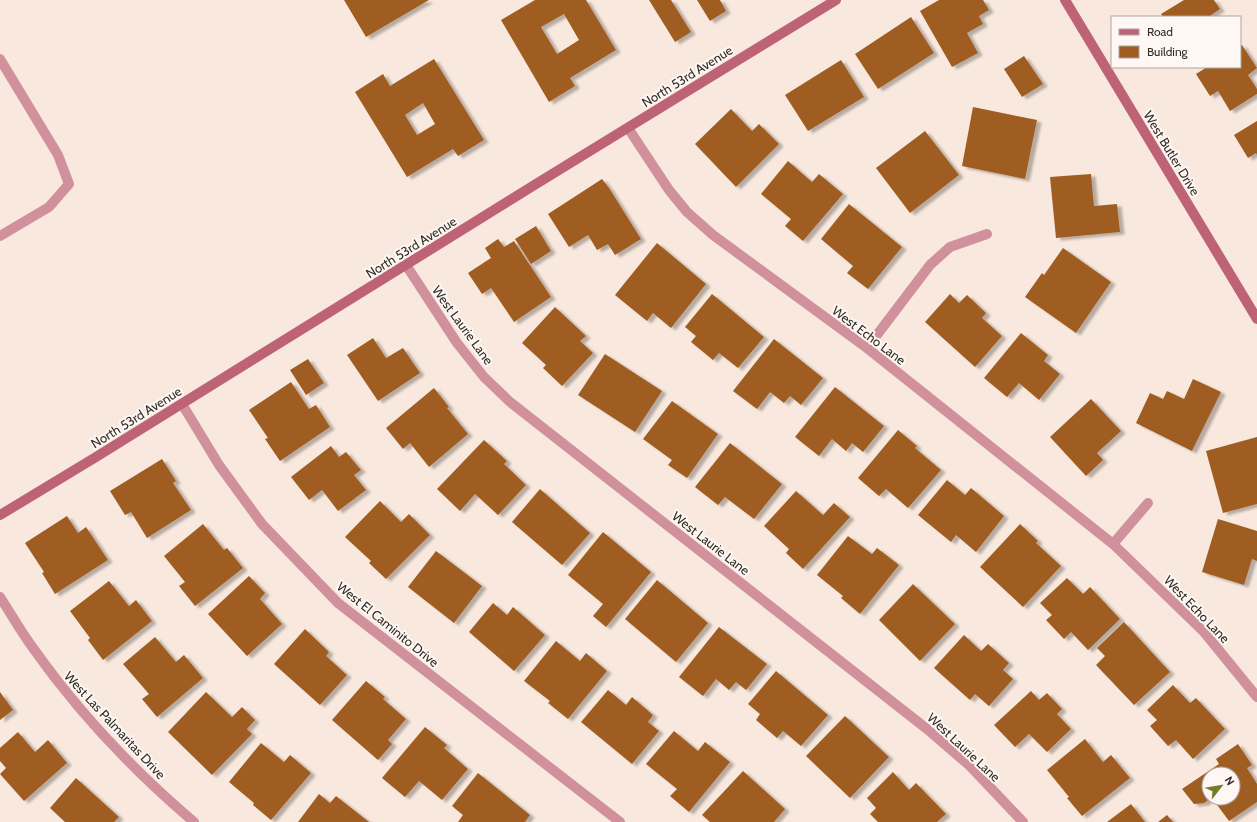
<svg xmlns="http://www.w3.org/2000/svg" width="1257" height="822" viewBox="0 0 1257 822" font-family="Cabin,sans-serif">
<defs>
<filter id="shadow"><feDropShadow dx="4.5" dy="2.5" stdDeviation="1" flood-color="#0004"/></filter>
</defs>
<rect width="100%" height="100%" fill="#f8e8dd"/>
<path fill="#9f5d21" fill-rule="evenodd" filter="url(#shadow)" d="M344,0h85l-63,37z
M535,0h51l30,50 -46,28 5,8 -26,16 -48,-82zM564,14l15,26 -22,14 -16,-27z
M649,0h22l20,32 -16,10z
M697,0h23l6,11 -16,10z
M939,0h44l6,10 -10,6 4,8 -16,9 11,20 -26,14 -32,-56z
M1184,0h30l6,9 -10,7 1,1h-48l-2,-3z
M911,17l23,36 -56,36 -23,-35z
M1242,45l15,23 -9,7 9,14v5l-27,17 -12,-20 -8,5 -14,-22 11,-7h33v-21z
M1024,56l19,28 -21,13 -18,-28z
M434,59l50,81 -26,16 -5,-7 -46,28 -52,-85 28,-18 7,12zM423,103l12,21 -18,11 -12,-20z
M841,60l23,37 -56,34 -23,-36z
M973,107l64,13 -12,59 -63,-13z
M731,109l21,22 7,-7 20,20 -43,43 -41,-43z
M1257,121v34l-1,-2 -8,5 -14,-23z
M925,131l34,44 -49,38 -34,-45z
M788,161l24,21 7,-8 24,20 -40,47 -18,-15 6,-7 -30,-25z
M1091,174l3,32 23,-2 3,28 -64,6 -6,-61z
M602,179l7,9 32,51 -26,16 -7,-11 -11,6 -9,-15 -19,12 -21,-33z
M849,204l53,43 -34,42 -21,-16 6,-7 -32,-27z
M536,226l15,25 -20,13 -16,-25z
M498,239l6,8 10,-6 37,56 -37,25 -23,-34 -9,6 -14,-21 23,-15 -6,-10z
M657,243l49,41 -35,44 -18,-15 -6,8 -32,-26z
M1063,248l48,34 -35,51 -51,-36 17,-24 2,2z
M712,294l52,43 -26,31 -19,-15 -6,7 -22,-18 5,-6 -11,-9z
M950,294l9,9 8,-8 19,18 -4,5 20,18 -27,31 -50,-45z
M555,307l31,29 -6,5 13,12 -31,33 -19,-18 3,-3 -24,-22z
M1021,333l27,22 -4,6 16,13 -21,26 -20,-17 -12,14 -23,-19z
M373,338l13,20 17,-10 17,25 -42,28 -31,-46z
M774,339l49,39 -22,27 -11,-9 -6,7 -14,-11 -13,17 -24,-18z
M605,354l57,37 -27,41 -57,-37z
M308,359l16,24 -18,12 -16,-25z
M1193,379l28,13 -29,59 -56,-28 14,-30 13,6 4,-8 17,8z
M291,382l18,27 7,-4 14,22 -50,34 -15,-22 3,-1 -19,-28z
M835,387l49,39 -21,26 -11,-9 -6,8 -14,-12 -13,17 -24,-19z
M434,388l15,19 -2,1 21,26 -39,33 -19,-24 -7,6 -17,-21z
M1091,399l30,32 -24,22 6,7 -17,16 -36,-39z
M672,401l46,33 -31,44 -19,-13 4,-5 -29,-21z
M898,430l19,16 -2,2 26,22 -33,38 -22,-19 -7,7 -21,-18z
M1257,437v67l-34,9 -17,-62z
M484,440l23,21 -3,3 22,21 -28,30 -23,-21 -15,17 -23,-22z
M730,443l52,41 -28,35 -29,-22 -7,8 -23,-18z
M331,446l8,11 7,-5 15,18 -7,5 12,15 -28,21 -16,-21 -13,10 -18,-23z
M162,459l14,22 -3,2 18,27 -44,28 -16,-26 -6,3 -15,-24z
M947,480l18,15 6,-7 33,28 -28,36 -20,-17 -5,7 -33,-27z
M540,489l50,44 -28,32 -50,-43z
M796,491l27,24 11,-12 16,14 -47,52 -17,-16 3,-4 -25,-23z
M380,501l21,21 8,-8 21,21 -44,44 -17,-16 2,-2 -26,-24z
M67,516l11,17 8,-6 22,33 -53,34 -13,-21 2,-1 -19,-29z
M1218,519l39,12v30l-5,-2 -8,26 -42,-13z
M203,524l21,26 3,-2 16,20 -48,38 -16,-20 6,-4 -21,-26z
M1020,524l18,17 -2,2 25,23 -38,41 -43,-40z
M603,532l48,40 -45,55 -13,-11 10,-12 -35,-29z
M848,536l24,18 5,-6 22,17 -39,49 -19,-16 2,-2 -26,-21z
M436,551l46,35 -28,37 -46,-36z
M249,576l16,17 -5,6 22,25 -35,32 -39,-42z
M1067,578l16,16 7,-7 30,32 -32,31 -17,-18 -7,7 -18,-19 6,-5 -12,-12z
M657,580l51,43 -32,39 -51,-43z
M109,581l20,25 7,-6 16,21 -49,39 -15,-20 2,-2 -20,-27z
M913,584l42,40 -35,37 -41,-41z
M493,603l14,12 6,-8 32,28 -31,36 -45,-39z
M1124,622l46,50 -36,33 -38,-40 9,-9 -8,-8z
M719,627l48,37 -21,26 -10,-8 -7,8 -13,-11 -13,17 -24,-19z
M305,629l24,23 -3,4 21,19 -27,30 -46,-41z
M964,635l17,16 7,-7 21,19 -6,7 10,9 -24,27 -14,-12 -5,6 -36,-32z
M155,637l21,25 8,-7 19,23 -46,39 -15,-18 7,-5 -26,-30z
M556,641l24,20 6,-8 21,18 -39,48 -20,-16 2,-2 -26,-20z
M776,671l52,44 -27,31 -18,-15 -6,7 -21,-18 4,-6 -12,-10z
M366,681l19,16 -2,2 23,20 -18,21 4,4 -14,16 -46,-40z
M1173,685l17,18 6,-5 29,31 -32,30 -17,-19 -8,6 -18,-20 7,-6 -10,-10z
M608,690l18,15 6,-8 21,18 -5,7 11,9 -27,33 -51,-42z
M1031,691l8,9 8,-7 15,16 -5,5 14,15 -24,23 -18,-18 -14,13 -21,-22z
M0,692l13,18 -13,10z
M206,692l26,25 10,-10 13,13 -8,9 5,5 -40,41 -44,-43z
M845,716l44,41 -39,41 -44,-42z
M425,727l22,18 -3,3 24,21 -26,31 -23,-19 -14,16 -23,-19z
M674,731l24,20 7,-9 25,20 -41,50 -19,-16 7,-7 -31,-25z
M18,732l17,20 13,-12 19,23 -43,38 -24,-27 6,-6 -6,-7v-13z
M1085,739l18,23 8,-7 19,23 -48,38 -15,-18 2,-1 -22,-27z
M261,743l23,19 6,-7 21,18 -40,47 -18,-15 1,-2 -25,-21z
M1238,744l14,21 -5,3 10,16v18l-28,19 -17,-23h21v-24h-24v24h2l-7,5 -10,1 -12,-15 37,-25 -3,-5z
M743,771l42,38 -11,13h-64l-8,-7z
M893,772l16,18 7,-7 30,31 -9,8h-59l-8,-8 6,-6 -9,-10z
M478,773l52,42 -5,7h-67l5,-7 -11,-9z
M76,778l43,39 -5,5h-49l-15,-14z
M319,794l11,9 6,-7 33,26h-71z
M1131,804l14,18h-38z
M1167,815l6,7h-15z"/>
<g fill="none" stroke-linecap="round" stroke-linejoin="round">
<path stroke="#d0919c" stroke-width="10" d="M0,59l58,96 11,29 -20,23 -49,29
M628,128l41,62 18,22 26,23 154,113 246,196 91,88 53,65
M406,265l51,78 27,34 26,25 417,327 43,37 53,56
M867,348l63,-83 20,-18 37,-13
M182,404l37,61 43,59 76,79 282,219
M1113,544l35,-41
M0,597c11,17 21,35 33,51 46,65 101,123 161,174"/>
<path stroke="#be6376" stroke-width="10" d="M1065,0l192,319
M0,515l96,-58 440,-273 300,-184"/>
</g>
<g text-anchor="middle" stroke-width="4" stroke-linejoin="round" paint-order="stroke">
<g font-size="13" fill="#322c28" stroke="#fef7f3">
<text transform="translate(687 76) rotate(-32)" y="5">North 53rd Avenue</text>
<text transform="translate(1172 153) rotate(59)" y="5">West Butler Drive</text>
<text transform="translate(411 247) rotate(-32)" y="5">North 53rd Avenue</text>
<text transform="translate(463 325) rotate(54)" y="5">West Laurie Lane</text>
<text transform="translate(869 335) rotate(37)" y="5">West Echo Lane</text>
<text transform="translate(136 417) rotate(-32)" y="5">North 53rd Avenue</text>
<text transform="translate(711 543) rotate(38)" y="5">West Laurie Lane</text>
<text transform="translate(1197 609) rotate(46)" y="5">West Echo Lane</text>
<text transform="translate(388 624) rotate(39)" y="5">West El Caminito Drive</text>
<text transform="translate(115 725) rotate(47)" y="5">West Las Palmaritas Drive</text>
<text transform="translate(964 747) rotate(43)" y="5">West Laurie Lane</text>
</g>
</g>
<rect x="1111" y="16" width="130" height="52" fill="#fef7f3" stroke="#aca6a2"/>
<rect x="1119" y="29" width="20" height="6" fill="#be6376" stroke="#aca6a2"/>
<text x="1147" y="36" font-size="12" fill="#322c28">Road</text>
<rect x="1119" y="46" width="20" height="12" fill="#9f5d21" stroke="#aca6a2"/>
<text x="1147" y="56" font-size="12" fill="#322c28">Building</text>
<g transform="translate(1221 786) rotate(59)"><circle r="19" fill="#fef7f3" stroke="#aca6a2"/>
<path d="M0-3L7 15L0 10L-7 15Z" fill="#737d28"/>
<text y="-6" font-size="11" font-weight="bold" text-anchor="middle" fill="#322c28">N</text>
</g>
</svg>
